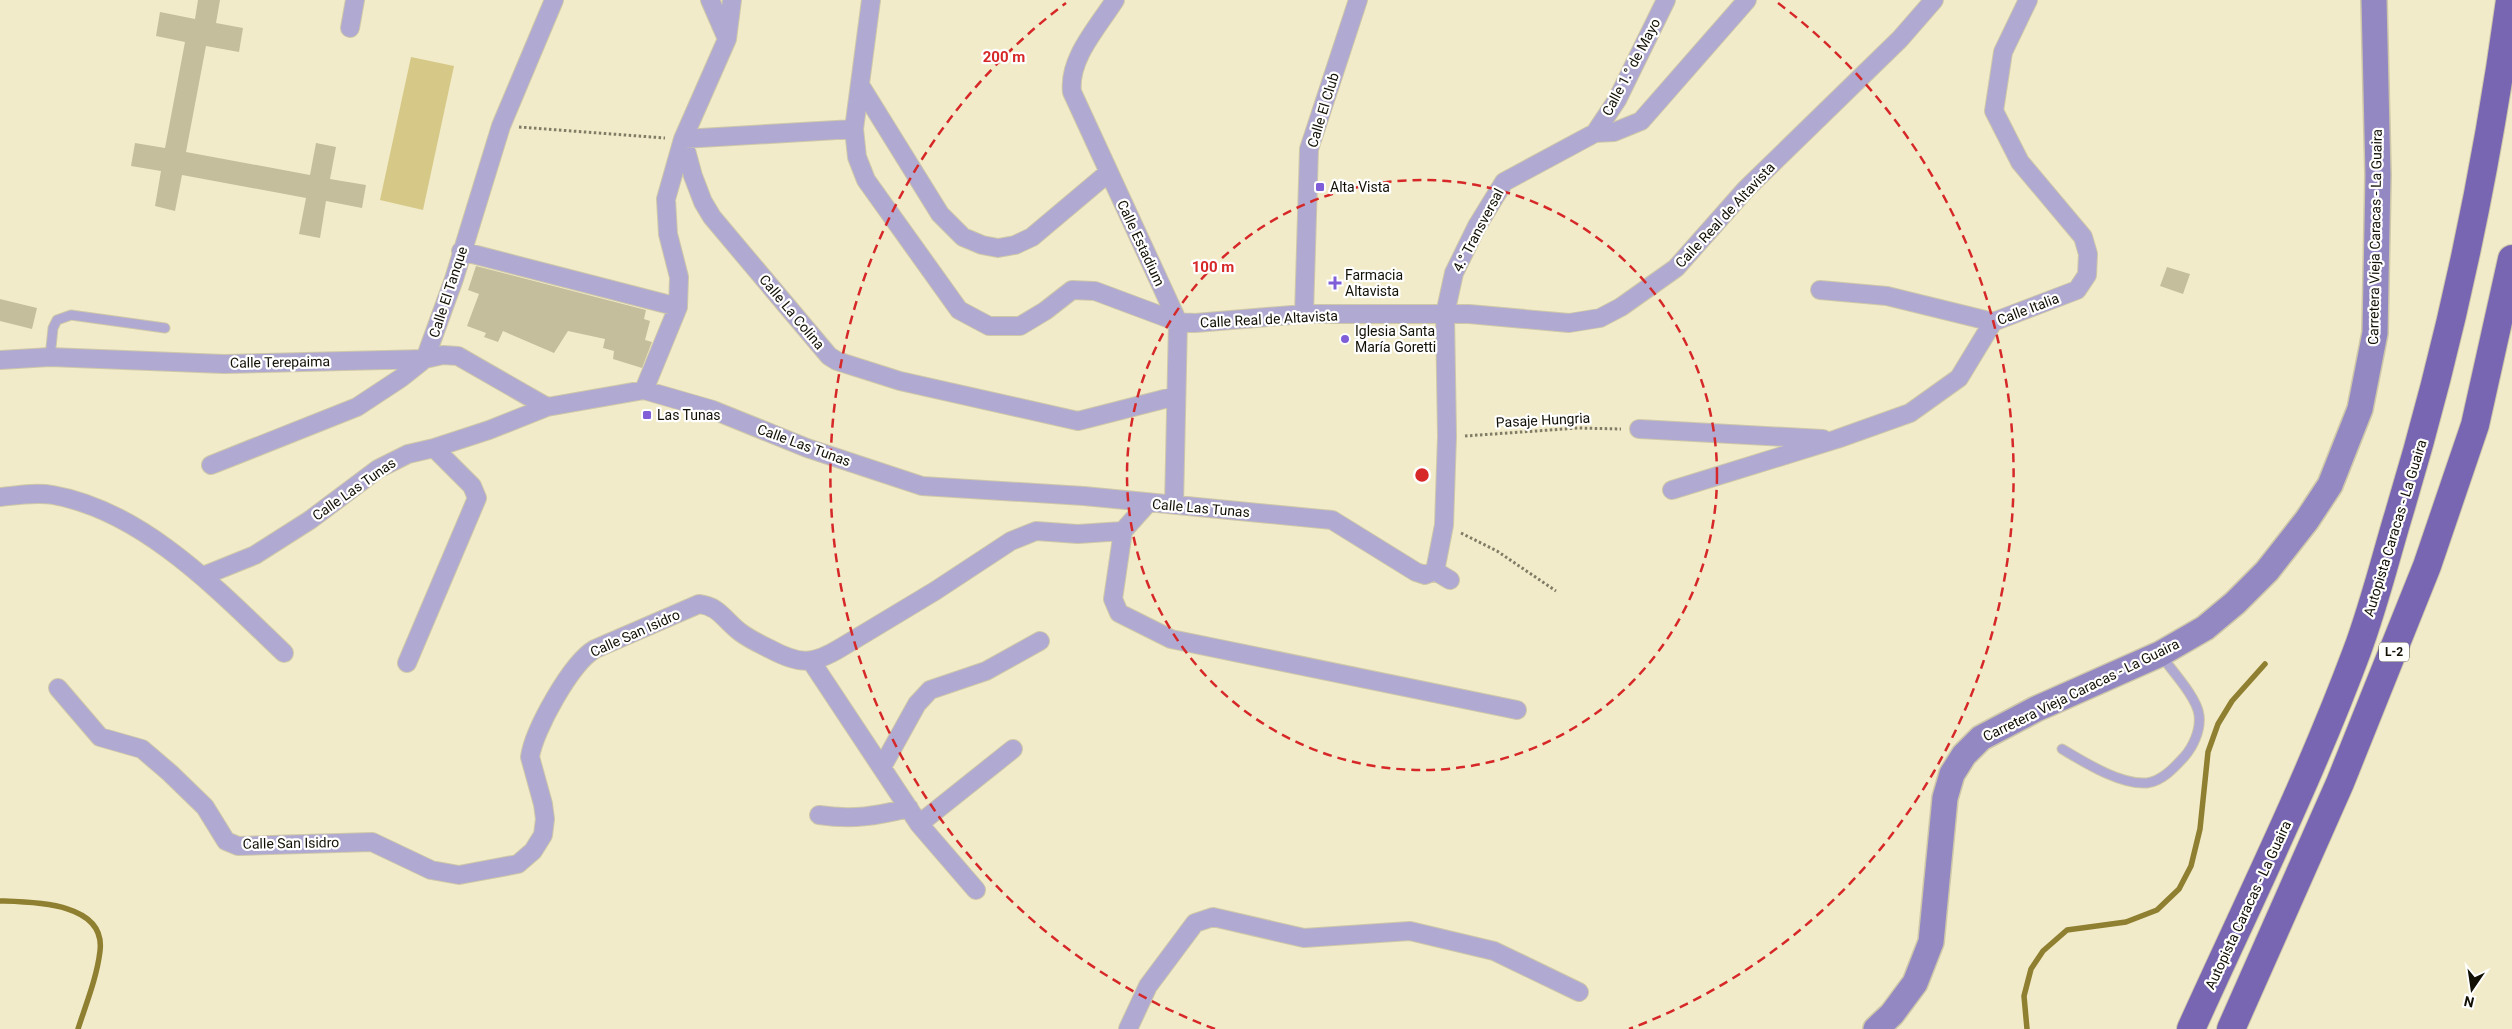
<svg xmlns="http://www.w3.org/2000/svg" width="2512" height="1029" viewBox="0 0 2512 1029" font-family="Roboto,sans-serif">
<rect width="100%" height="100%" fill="#f2ebc9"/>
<path fill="#d6c988" d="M411,57l43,9 -31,144 -43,-10z"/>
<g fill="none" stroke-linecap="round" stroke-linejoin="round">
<path stroke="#8f7f30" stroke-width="5.5" d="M0,901c33,1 106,1 100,50 -3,26 -14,53 -22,78
M2027,1029l-3,-33 7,-27 12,-18 24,-21 59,-8 31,-12 22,-21 12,-23 9,-37 8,-77 10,-28 14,-23 33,-37"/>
</g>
<path fill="#c5be9d" d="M198,0h22l-4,23 27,5 -4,24 -33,-6 -20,106 124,23 6,-32 20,4 -6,32 36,6 -4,23 -36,-7 -6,37 -21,-4 7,-36 -124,-23 -7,36 -20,-5 6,-35 -30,-5 4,-23 30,5 20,-106 -29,-6 4,-24 35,7z
M476,266l170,44 -2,9 6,2 -5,19 7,2 -10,26 -29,-9 1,-8 -11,-3 2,-9 -37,-8 -14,22 -51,-22 -5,11 -14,-5 2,-4 -19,-7 12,-32 -11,-4z
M2167,267l23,7 -7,20 -23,-8z
M0,299l37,9 -5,21 -32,-8z"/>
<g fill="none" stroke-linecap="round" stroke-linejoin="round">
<defs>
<path id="service" d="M50,357l3,-29 4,-8 14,-5 94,13
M2062,749c22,13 58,36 85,34 15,-2 27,-15 37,-26 9,-10 17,-27 15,-42 -2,-18 -28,-45 -39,-61"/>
<path id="minor" d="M710,0l17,39
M732,0l-5,39 -44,100 10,37 10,26 9,15 117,139 8,5 63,20 178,40 98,-25
M871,0l-17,129 3,28 9,23 93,130 30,16h31l25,-15 27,-21 23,1 83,31 17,1 109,-9h165l100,9 31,-5 21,-11 55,-39 70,-79 154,-150 34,-39
M1115,0c-17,27 -47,59 -43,92l106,230 -4,183
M350,28l5,-28
M860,85l80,129 23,23 19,8 16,3 17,-3 17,-8 76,-64
M1595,133l22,-33 49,-100
M461,251l217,56
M1820,290l67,6 106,26
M1304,314l5,-165 49,-149
M0,360l50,-3 174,7 201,-5 18,-4 15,1 89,51
M644,390l34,-83 1,-30 -11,-43 -2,-35 17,-60 171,-10
M1639,429l184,10
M211,465l146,-58 44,-29 24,-19 29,-80 47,-153 53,-126
M1672,490l165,-51 73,-26 49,-35 34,-56 84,-32 10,-15 1,-21 -5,-17 -63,-75 -26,-51 9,-59 25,-52
M0,497c18,-2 36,-5 53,-2 91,16 167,97 231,158
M1123,531l-10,68 6,14 52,26 346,71
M203,576l52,-21 55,-35 68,-51 30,-15 26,-6 55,-18 58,-23 97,-17 69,20 94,38 115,38 162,10 248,24 84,52 9,3 10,-4
M1450,580l-15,-9 9,-46 3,-89 -2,-122 9,-41 23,-47 27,-44 91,-49 19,-1 27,-11 106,-121
M811,661l108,163 57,66
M407,663l70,-165 -5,-12 -38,-38
M58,688l42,49 42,12 28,24 35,34 21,34 12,5 134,-4 59,28 28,5 59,-11 15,-13 10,-16 2,-16 -2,-15 -13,-47c4,-27 41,-94 65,-108l104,-45c20,2 26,17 41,28 9,7 20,12 30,17 30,16 43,16 72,-2l93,-56 76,-50 25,-10 42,3 45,-3 25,-28
M882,767l35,-63 13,-14 56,-19 54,-30
M819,815c34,5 57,1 90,-7
M919,824l94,-75
M1128,1029l20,-43 47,-63 18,-6 91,21 106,-7 84,20 85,41"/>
<path id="secondary" d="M1876,1029l16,-15 23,-31 16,-41 14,-144 7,-24 12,-19 17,-17 55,-29 124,-55 45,-26 30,-25 32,-32 40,-51 23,-35 30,-76 15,-76 3,-158 -4,-175"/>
<path id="trunk" d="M2191,1029c57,-126 118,-249 166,-378 16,-43 27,-87 40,-131 52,-171 89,-343 113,-520
M2231,1029l109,-246 87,-217 48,-141 37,-166"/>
</defs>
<use href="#service" stroke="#cec8a9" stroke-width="11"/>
<use href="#minor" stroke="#cec8a9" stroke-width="20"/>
<use href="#secondary" stroke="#cec8a9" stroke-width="28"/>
<use href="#trunk" stroke="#cec8a9" stroke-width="30"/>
<path stroke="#817c66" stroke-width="3" stroke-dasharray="2.5 2.5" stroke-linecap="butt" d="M519,127l146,11
M1465,436l113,-8 43,1
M1461,533l36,18 59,40"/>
<use href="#service" stroke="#b0a9d1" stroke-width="9"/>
<use href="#minor" stroke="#b0a9d1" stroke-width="18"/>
<use href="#secondary" stroke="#9488c3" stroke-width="25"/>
<use href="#trunk" stroke="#7866b3" stroke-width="28"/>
</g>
<g fill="none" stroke="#d62828" stroke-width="2.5" stroke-dasharray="9 6">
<circle cx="1422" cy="475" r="295"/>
<path d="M1215 1029A591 591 0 0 1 1066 3M1778 3A591 591 0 0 1 1629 1029"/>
</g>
<g fill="#7f5ed8" stroke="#fff" stroke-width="2">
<rect x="1315" y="182" width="10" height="10" rx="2.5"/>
<path d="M1332.5 275.5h5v5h5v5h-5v5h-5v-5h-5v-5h5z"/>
<circle cx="1345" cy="339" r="5"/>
<rect x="642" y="410" width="10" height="10" rx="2.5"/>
</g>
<g text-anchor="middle" stroke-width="4.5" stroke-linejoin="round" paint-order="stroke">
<rect fill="#fff" stroke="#59574f" stroke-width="1" x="2379" y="642.5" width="30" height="19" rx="4"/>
<g font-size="12" font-weight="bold" fill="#120f04">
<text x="2394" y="656">L-2</text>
</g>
<g font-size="14" fill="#120f04" stroke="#fff">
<text transform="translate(1631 67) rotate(-62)" y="5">Calle 1.° de Mayo</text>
<text transform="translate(1323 110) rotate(-73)" y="5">Calle El Club</text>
<text transform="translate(1725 215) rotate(-47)" y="5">Calle Real de Altavista</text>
<text transform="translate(1478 230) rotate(-62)" y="5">4.° Transversal</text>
<text transform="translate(2375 237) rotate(-89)" y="5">Carretera Vieja Caracas - La Guaira</text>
<text transform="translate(1141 243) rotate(65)" y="5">Calle Estadium</text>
<text transform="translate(448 292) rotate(-72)" y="5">Calle El Tanque</text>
<text transform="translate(2028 309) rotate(-21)" y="5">Calle Italia</text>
<text transform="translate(792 312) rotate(50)" y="5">Calle La Colina</text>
<text transform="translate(1269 319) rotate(-3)" y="5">Calle Real de Altavista</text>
<text transform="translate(280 362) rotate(-1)" y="5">Calle Terepaima</text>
<text transform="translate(1543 420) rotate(-3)" y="5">Pasaje Hungria</text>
<text transform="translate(804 445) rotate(20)" y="5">Calle Las Tunas</text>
<text transform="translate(354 489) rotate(-35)" y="5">Calle Las Tunas</text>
<text transform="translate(1201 508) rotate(5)" y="5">Calle Las Tunas</text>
<text transform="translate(2395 528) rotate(-73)" y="5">Autopista Caracas - La Guaira</text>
<text transform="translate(635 633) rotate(-24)" y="5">Calle San Isidro</text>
<text transform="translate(2081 690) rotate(-26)" y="5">Carretera Vieja Caracas - La Guaira</text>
<text transform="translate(291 843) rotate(-1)" y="5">Calle San Isidro</text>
<text transform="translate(2248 905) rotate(-65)" y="5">Autopista Caracas - La Guaira</text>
</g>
<g font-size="14" fill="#120f04" stroke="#fff" text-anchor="start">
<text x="1330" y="192">Alta Vista</text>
<text x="1345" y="280">Farmacia<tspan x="1345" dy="16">Altavista</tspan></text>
<text x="1355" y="336">Iglesia Santa<tspan x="1355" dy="16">María Goretti</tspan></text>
<text x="657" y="420">Las Tunas</text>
</g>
</g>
<circle cx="1422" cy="475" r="8" fill="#d62828" stroke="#fff" stroke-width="2.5"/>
<g font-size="15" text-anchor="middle" font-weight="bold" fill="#d62828" stroke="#fff" stroke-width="4.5" stroke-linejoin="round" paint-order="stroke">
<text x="1004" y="62">200 m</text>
<text x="1213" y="272">100 m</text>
</g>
<g transform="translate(2472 989) rotate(193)" stroke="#ffffff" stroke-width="4" paint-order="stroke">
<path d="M0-4L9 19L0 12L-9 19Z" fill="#120f04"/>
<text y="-8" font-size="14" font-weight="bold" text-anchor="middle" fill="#120f04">N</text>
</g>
</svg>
